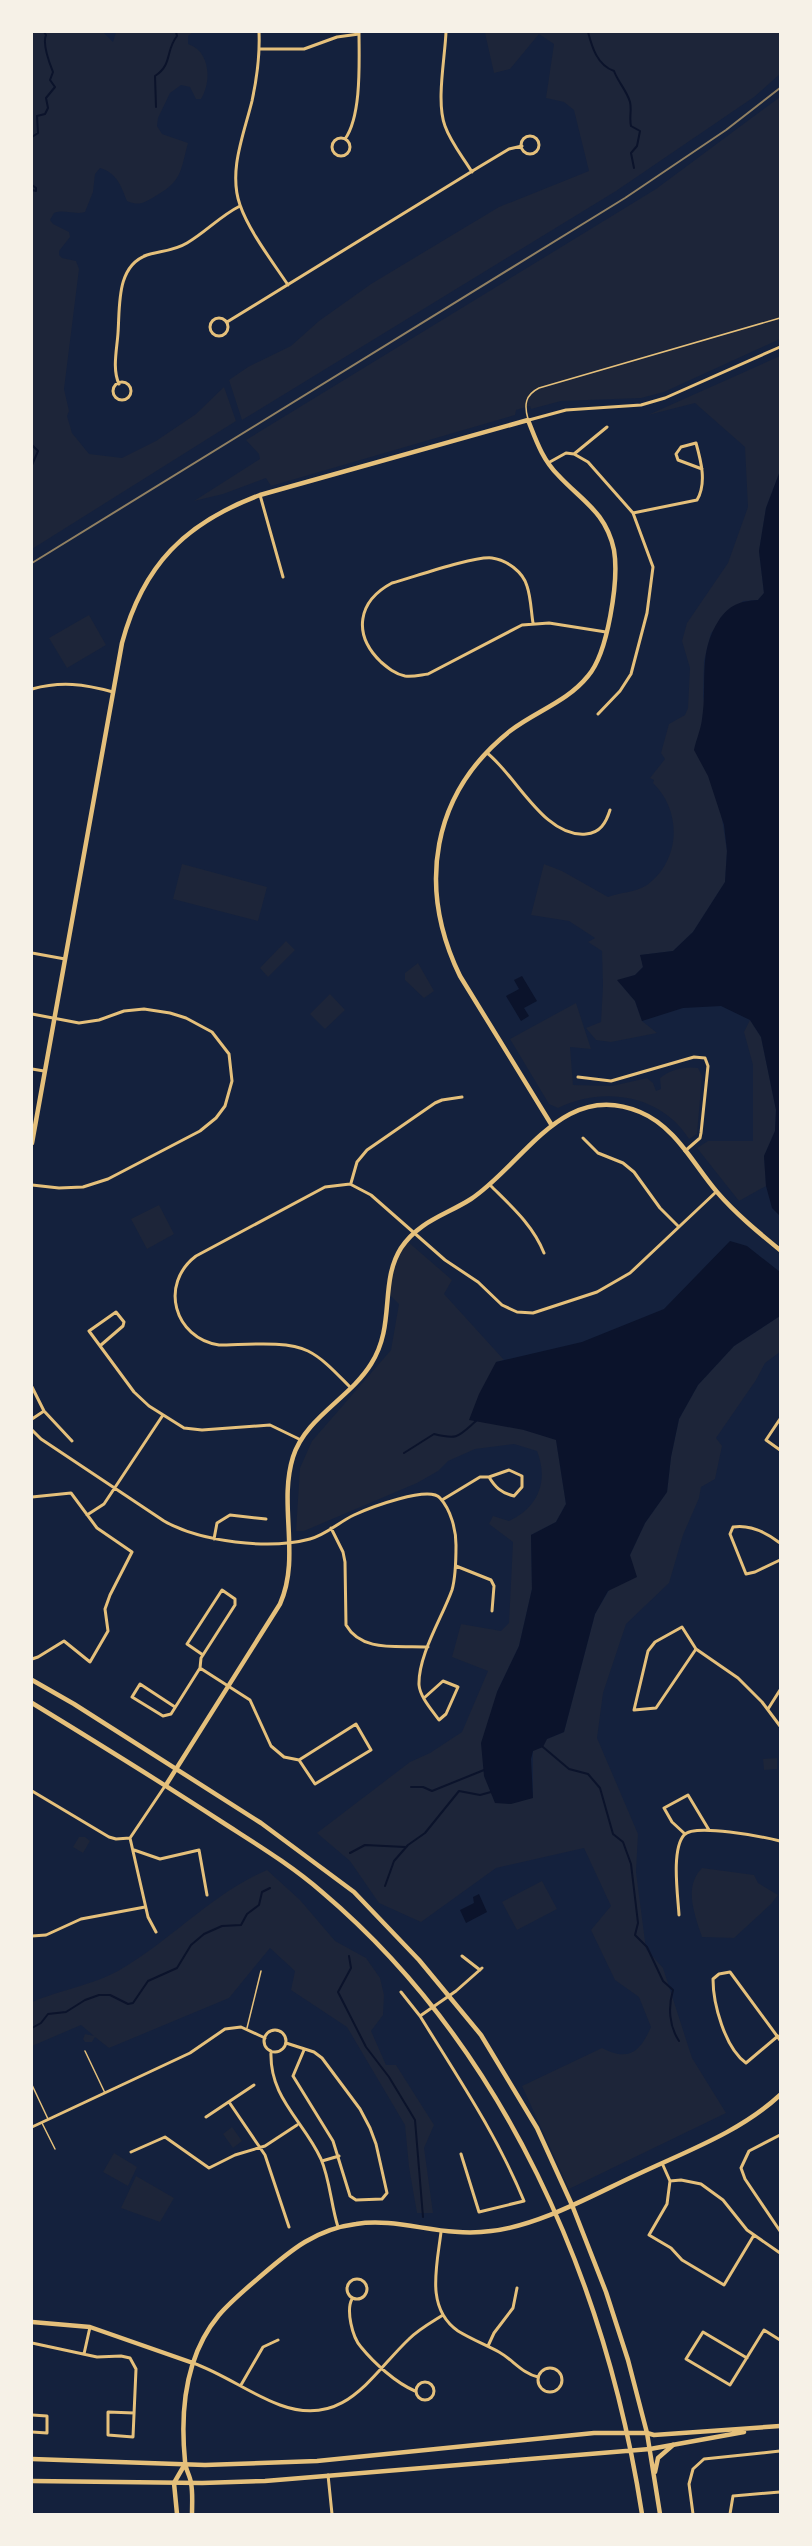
<svg xmlns="http://www.w3.org/2000/svg" width="812" height="2546" viewBox="0 0 812 2546" font-family="Cabin,sans-serif">
<rect width="100%" height="100%" fill="#14213d"/>
<path fill="#1d2539" d="M32,32h71l10,10 3,-10h77l-5,4v8c22,7 24,37 13,55h-5l-6,-12 -9,-2 -11,8 -12,25 -1,8 5,8 26,9c-8,30 -6,38 -34,54 -11,6 -14,9 -27,4 -6,-15 -10,-28 -27,-33l-5,6 -2,18 -8,20c-11,3 -21,-3 -31,1l-4,7 3,4 16,8 1,5 -11,14v4l3,3 14,3 3,8 -15,120 5,22 -2,5 5,17 17,21 33,4 34,-17 40,-27 28,-27 12,34 -204,128z
M492,32h288v42l-26,23 -138,94 -374,229 -13,-40 19,-13 43,-21 28,-25 52,-37 128,-77 90,-36 -15,-61 -10,-8 -18,-4 8,-54 -15,-10 -29,35 -16,4 -9,-40z
M780,97v242l-116,53 -23,6 -80,3 -30,8 -1,-3 -14,4 -1,5 -244,71 -5,-8 -43,16 -29,7 66,-42 -1,-5 -13,-14 410,-251z
M780,356v115l-14,37 -7,43 5,42 -6,7 -15,1 -32,32 -7,28 -1,35 24,155 -2,31 -32,50 -20,19 -32,4 2,12 -8,8 -17,6 17,20 7,20 15,12 -46,9 -15,-2 -10,-12 15,-6 2,-36 -1,-35 -14,-9 7,-4 -26,-17 -38,-6 13,-51 18,7 46,26c12,-5 27,-4 39,-12 34,-25 35,-74 6,-102l1,-3 -4,-2 15,-19 -4,-6 8,-29 16,-9 3,-7 2,-40 -8,-27 5,-18 41,-60 20,-56 -3,-60 -50,-44 -47,12z
M89,615l17,30 -39,23 -18,-30z
M182,864l85,23 -9,34 -85,-22z
M286,941l9,9 -27,27 -8,-9z
M418,963l16,28 -10,7 -19,-18v-7z
M330,994l15,16 -20,19 -15,-15z
M576,1003l15,46 -21,-2 3,38 39,1 35,-8 6,5 3,8 5,-2 -1,-11c10,-8 24,-12 38,-10l4,8 -5,58 -8,5c-28,-45 -87,-53 -131,-31l-9,-4 -39,-65z
M750,1020l11,17 15,73 -1,21 -11,25 2,30 -27,15 -42,-53 11,-7h45v-76l-9,-33z
M159,1205l15,29 -27,15 -16,-30z
M407,1241l45,39 -8,14 60,66 -8,2 28,68 32,9 10,65 -10,18 -25,13 1,54 -13,57 -22,46 36,106v-47l14,-12 17,-7 31,-118 35,-59 15,-32 22,-31 4,-35 8,-38 19,-34 36,-39 46,-30v36l-15,11 -9,17 -40,58 6,8 -7,33 -14,8 -2,11 -16,37 -14,48 -43,41 -23,69 -6,45 41,96 -2,38 10,77 17,19 29,90 34,55 -157,76 -47,-103 80,-38c27,14 38,4 49,-21l-12,-30 -24,-17 -24,-50 20,-24 -27,-58 -88,20 -75,54 -42,-19 -29,-42 -33,-28 93,-71 20,-9 32,-21 26,-61 -36,-14 9,-33 40,7 8,-8 4,-81 -24,-18 4,-8 16,5c29,-13 40,-40 28,-70l-23,-7 -39,5 -27,12 -10,10 -21,12 -113,48h-8l4,-63 12,-27 79,-91 8,-46 -10,-10 3,-27z
M777,1758v11l-13,1 -1,-11z
M79,1837h6l5,4 -7,12 -10,-6z
M702,1868l52,7 4,8 20,12 -7,9 -37,34 -32,-1c-7,-21 -19,-50 0,-69z
M267,1870l33,30 35,41 31,17 14,20 4,17 -1,20 -12,16 15,34h10l38,60 -10,23 9,65h-16l-8,-46 -4,-42 -58,-98 -56,-37 4,-19 -25,-23 -41,50 -120,50 -14,-11 -3,5h-7l-2,-3 2,-5 9,2 -13,-11 -49,21v-44c26,-11 63,-18 86,-31 53,-30 93,-77 149,-101z
M542,1881l15,28 -40,21 -15,-28z
M232,2127l10,14 -9,7 -10,-14z
M114,2153l23,14 -9,19 -25,-14z
M136,2176l38,22 -14,24 -39,-14z"/>
<path fill="#0b132b" d="M780,471v745l-8,-8 -6,-22 -2,-30 11,-25 1,-21 -15,-73 -11,-17 -29,-14 -38,2 -41,13 -7,-20 -18,-21 18,-5 8,-8 -3,-12 33,-4 20,-19 32,-50 2,-31 -3,-26 -16,-49 -14,-26c2,-10 7,-21 8,-31 6,-36 -5,-65 17,-99 10,-15 21,-19 39,-20l6,-7 -5,-42 7,-43z
M522,976l15,25 -13,7 5,8 -8,5 -15,-25 13,-7 -5,-9z
M730,1241l17,5 33,26v44l-46,30 -36,39 -19,34 -8,38 -4,35 -22,31 -15,32 7,22 -29,14 -13,23 -31,118 -17,7 -4,8 -10,4 -2,8 2,39 -22,6 -16,-1 -11,-27 -3,-33 16,-51 22,-46 13,-57 -1,-54 25,-13 10,-18 -10,-64 -32,-10 -55,-10 10,-26 17,-32 86,-20 82,-33z
M479,1894l8,18 -21,11 -6,-13 14,-7 -1,-6z"/>
<g fill="none" stroke-linecap="round" stroke-linejoin="round">
<path stroke="#0b132b" stroke-width="2" d="M588,32c4,15 9,33 26,39 4,11 13,20 16,31 2,8 -1,15 1,24l9,5 -3,15 -6,7 3,15
M156,107l-1,-31c18,-12 10,-25 22,-40l-1,-4
M32,137l6,-4 -1,-17 8,-2 3,-6 -2,-10 9,-11 -5,-7 3,-8c-4,-10 -11,-28 -7,-37l-2,-3
M32,174v3
M32,185l4,3v3l-4,-1
M32,355v10
M32,445l6,6 -6,14
M404,1453l30,-19c24,6 24,3 42,-13
M543,1747l26,22 19,5 12,14 13,46 10,8 8,22 7,59 -3,12 12,12 16,34 10,9c-5,17 -4,36 6,51
M411,1787h12l9,4 52,-21
M350,1853l15,-8 40,2
M385,1886l9,-25 14,-16 17,-12 34,-42 21,4 11,-3
M349,1956l2,12 -13,24 28,55 23,30 26,43 8,97
M32,2028l9,-5 7,-9 18,-2 19,-12 14,-5h11l18,9 5,-1 15,-22 29,-13 14,-23 13,-11 18,-8 19,-1 6,-11 12,-9 3,-13 8,-4"/>
<path stroke="#e5c07b" stroke-width="1.5" d="M528,419c-4,-14 -3,-24 11,-31l241,-70
M247,2028l14,-57
M85,2051l20,42
M32,2085l16,34
M42,2123l13,26"/>
<path stroke="#e5c07b" stroke-width="3" d="M259,32c1,23 -2,46 -7,69 -8,33 -24,70 -12,104 9,26 32,56 48,80
M446,32c-1,26 -10,70 -1,94 6,17 18,31 27,46
M259,49h45l33,-12 22,-3
M521 145a9 9 0 1 1 18 0a9 9 0 1 1-18 0Z
M332 147a9 9 0 1 1 18 0a9 9 0 1 1-18 0Z
M345,139c17,-24 14,-79 14,-107
M210 327a9 9 0 1 1 18 0a9 9 0 1 1-18 0Z
M227,322l252,-155 30,-18 13,-3
M113 391a9 9 0 1 1 18 0a9 9 0 1 1-18 0Z
M119,384c-7,-15 -2,-35 -1,-51 2,-27 -2,-67 29,-78 13,-4 27,-4 40,-12 19,-11 33,-27 53,-37
M529,420l37,-10 75,-5 24,-7 115,-51
M574,454l33,-27
M548,463l18,-10 8,1 14,8 45,51 20,54 -6,46 -16,61 -11,17 -22,23
M260,495l23,82
M633,513l64,-13c10,-17 4,-39 -1,-57l-15,4 -5,7 2,6 24,9
M533,623c-2,-12 -2,-25 -6,-37 -4,-14 -20,-26 -35,-28 -19,-2 -78,19 -100,25 -34,18 -40,51 -11,79 7,6 14,12 24,14 8,1 15,-1 23,-2l94,-49 27,-2 57,9
M32,689c29,-8 52,-5 81,3
M487,753c29,22 57,85 99,81 14,-1 20,-11 24,-24
M32,953l33,6
M32,1014l47,9 20,-3 25,-9 20,-2 26,4 16,5 26,14 17,22 3,27 -7,25 -9,12 -16,13 -92,48 -25,8 -24,1 -27,-3
M32,1069l12,2
M578,1077l33,4 83,-24 11,1 3,8 -7,67 -1,5 -15,13
M583,1138l15,15 25,10 11,9 26,36 18,18
M351,1183l6,-21 10,-12 68,-47 7,-3 20,-3
M490,1185c21,21 43,40 54,68
M101,1345l22,-19 1,-4 -8,-10 -27,19 45,61 15,14 35,22 18,2 68,-5 31,15
M32,1387l12,24 28,30
M350,1387c-13,-13 -26,-28 -42,-36 -21,-11 -64,-6 -89,-6 -45,-7 -60,-61 -23,-89l129,-69 25,-3 21,11 74,65 33,22 24,23 15,7 16,1 64,-21 33,-19 86,-81
M32,1419l12,-8
M780,1419l-14,21 14,10
M32,1430l9,9 123,82c37,21 105,29 146,18 16,-4 29,-17 44,-24 15,-7 75,-30 86,-17 11,12 16,32 16,47 0,15 0,31 -4,45 -10,28 -34,65 -33,95 1,12 13,25 20,35l7,-6 12,-27 -15,-6 -19,17
M32,1497l39,-4 26,35 35,24 -22,43 -5,14 3,22 -18,31 -26,-21 -26,16 -6,2
M442,1500l38,-23h9l20,-7 13,6v11l-8,9c-13,-3 -19,-9 -25,-19
M87,1515l17,-11 59,-89
M331,1528l12,24 2,10 1,63c16,28 53,20 82,22
M214,1539l3,-16 13,-8 36,4
M780,1543c-13,-10 -29,-19 -47,-16l-3,7 16,40 9,-2 25,-12
M456,1566l35,14 3,6 -2,25
M696,1649l-40,59 -22,2 14,-59 7,-9 27,-15 14,22 42,29 24,24 18,24
M200,1668l50,32 21,46 13,11 15,3 16,24 56,-34 -15,-26 -57,36
M175,1707l-35,-23 -8,13 31,19 8,-2 29,-46 1,-10 34,-53v-6l-13,-9 -35,54 16,11
M768,1709l12,-19
M32,1791l77,46 7,2 14,-1
M685,1834l-13,-12 -8,-14 24,-13 21,35
M134,1850l26,9 39,-9 8,45
M679,1915c-1,-19 -8,-65 5,-80 10,-12 80,2 96,6
M156,1932l-8,-15 -18,-79 35,-52
M32,1936l14,-1 35,-16 64,-12
M462,1956l18,14
M401,1992l19,24
M264 2041a11 11 0 1 1 22 0a11 11 0 1 1-22 0Z
M778,2036l-32,27c-21,-15 -33,-59 -33,-84l6,-5 11,-2 50,68
M286,2043l28,9 8,6 38,51 10,19 6,16 11,49 -5,6 -26,1 -6,-4 -17,-55 -40,-65 11,-26
M271,2051c-2,47 32,69 50,108 9,21 10,46 17,68
M229,2102l36,53 24,72
M206,2117l48,-32
M32,2127l158,-74 35,-24 16,-2 24,11
M780,2135l-31,16 -8,17 4,11 35,52
M131,2152l34,-15 44,31 26,-13 30,-9 32,-21
M461,2154l18,58 45,-11c-27,-66 -67,-125 -104,-185l36,-25 26,-23
M322,2161l17,-5
M662,2163l8,18 11,-1 20,4 22,16 24,30 33,23
M670,2181l-3,23 -18,31 22,13 11,12 42,25 30,-50
M441,2232c-4,34 -16,76 17,99 13,8 28,14 41,21 14,8 24,22 39,25
M347 2289a10 10 0 1 1 20 0a10 10 0 1 1-20 0Z
M352,2299c-6,11 0,38 9,48 13,16 35,36 54,44
M32,2343l65,14 24,-1 9,2 6,11 -3,68 -25,-2v-23l26,1
M488,2346l6,-13 19,-25 4,-20
M84,2354l6,-27
M747,2358l-44,-26 -17,27 44,26 34,-55 16,10
M193,2363c31,11 57,31 87,42 65,24 91,-30 129,-66 10,-10 23,-17 34,-24
M538 2380a12 12 0 1 1 24 0a12 12 0 1 1-24 0Z
M416 2391a9 9 0 1 1 18 0a9 9 0 1 1-18 0Z
M241,2385l22,-38 15,-7
M32,2415l15,1v17l-15,-1
M328,2475l4,39
M693,2514l-4,-30 4,-15 11,-10 76,-8
M730,2514l3,-18 47,-4"/>
<path stroke="#e5c07b" stroke-width="4.5" d="M32,1143l90,-500c21,-78 63,-120 138,-148l268,-75c8,20 14,39 30,55 24,26 48,37 56,75 5,30 -6,103 -26,126 -21,26 -52,35 -78,55 -79,63 -93,156 -50,245l91,148
M166,1785l114,-181c21,-47 -2,-99 13,-147 12,-39 57,-59 78,-93 25,-39 8,-81 30,-116 18,-27 45,-33 70,-49 53,-35 92,-120 169,-87 36,15 53,52 77,80 19,22 41,40 63,58
M32,2322l58,5 103,36
M647,2433l7,2 126,-9
M650,2449l94,-17
M177,2514l-3,-31 11,-19
M192,2514c0,-10 1,-21 -1,-31 -1,-8 -6,-14 -6,-22 -5,-51 0,-105 34,-146 13,-15 28,-27 43,-40 29,-25 54,-46 94,-51 43,-7 87,14 135,7 47,-5 100,-35 143,-55 50,-24 105,-43 146,-81"/>
<path stroke="#e5c07b" stroke-width="4.5" d="M32,1680l42,24 187,119 93,69 65,68 62,75 56,93 35,77 34,87 22,68 19,73 13,81
M32,1703c64,39 127,78 190,119 34,22 69,43 100,70 183,155 284,390 320,622
M32,2459l173,6 112,-4 277,-28h53
M655,2472l3,-14 15,-13
M32,2481l170,2 63,-2 385,-32"/>
<path stroke="#918062" stroke-width="2" d="M32,563l593,-365 101,-68 54,-42"/>
</g>
<rect width="812" height="2546" fill="none" stroke="#f6f1e7" stroke-width="66"/>
</svg>
